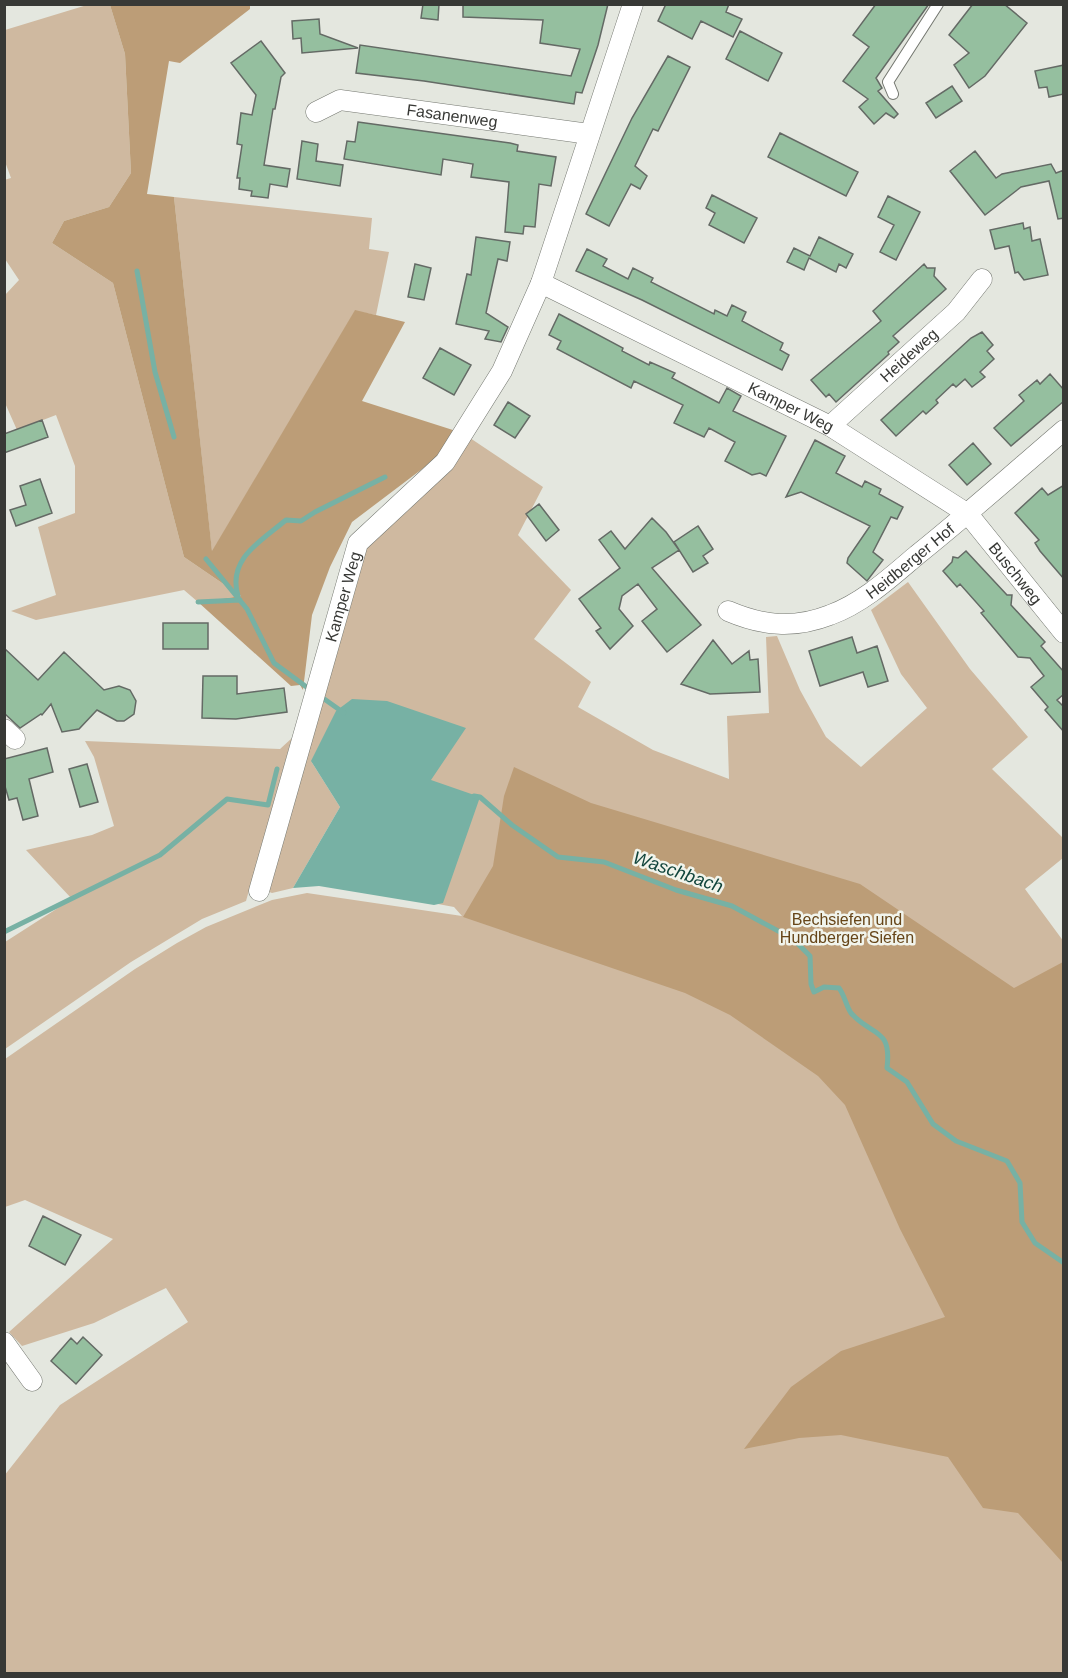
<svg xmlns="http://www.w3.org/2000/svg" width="1068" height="1678" viewBox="0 0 1068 1678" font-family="Arial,sans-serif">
<rect width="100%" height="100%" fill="#e4e7df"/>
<path fill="#cfb9a0" d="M87,5h23l15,49 6,119 -22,34 -45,14 -12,22 61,40 71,274 57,39 -43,6 -14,-12 -148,30 -25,-9 45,-16 -18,-68 37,-14v-47l-19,-51 -39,15 -12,-27v-108l14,-15 -14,-21 -1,-79 7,-2 -7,-19 1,-129z
M174,197l198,21 -3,31 20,3 -13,63 -21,-4 -143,241z
M470,438l73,49 -25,48 53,55 -37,49 57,43 -13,25 75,43 76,29 -2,-63 42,-3 -3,-76 11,-1 23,54 26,47 35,30 66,-59 -26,-34 -30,-64 37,-28 62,87 58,68 -36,32 71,69v20l-38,31 39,53 -1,731h-1058l-1,-197 56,-71 128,-83 -22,-34 -72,35 -72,23 -13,-14 104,-93 -88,-39 -20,7v-148l130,-90 42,-26 29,-16 66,-27 35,-7 155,23 -8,-9 -16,-3 -127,-143 29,46 -47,81 -21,5 -5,-2 97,-359z
M292,738l-46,163 -44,18 -71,43 -126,87v-107l67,-43 -46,-49 66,-15 22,-9 -20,-69 -9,-16 195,8z"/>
<path fill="#bc9d77" d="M110,5h140v4l-70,54 -11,-2 -22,133 27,3 38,354 143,-241 50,12 -43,79 94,30 -22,29 -82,62 -22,45 -18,48 -9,75 -3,-5 -9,1 -93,-84 43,-6 -57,-39 -71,-274 -61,-40 12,-22 45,-14 22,-34 -6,-119z
M514,767l77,36 269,81 154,104 49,-26v601l-45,-50 -35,-5 -35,-51 -107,-22 -42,3 -55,11 47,-62 50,-36 104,-34 -45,-88 -55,-124 -27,-29 -88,-61 -45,-22 -222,-76 30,-51 11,-70z"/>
<path fill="#77b1a4" d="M352,699l35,2 79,27 -35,52 49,17 -37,106 -9,2 -115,-19 -26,2 47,-81 -29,-46 25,-50z"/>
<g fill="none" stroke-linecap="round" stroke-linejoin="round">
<path stroke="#77b1a4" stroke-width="5" d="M137,271l18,101 19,65
M206,559l41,50 27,54 38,28
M238,596c-11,-37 23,-55 48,-76l15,1 14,-9 70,-35
M198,602l42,-2
M320,696l24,17
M474,796l6,1 32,28 46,32 46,5 72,28 56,16 61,33 17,17 1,28 3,8 10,-5 15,1c6,8 7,18 12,25 21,24 41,14 36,55l20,14 26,42 23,17 51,20 13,22 2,39 13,21 29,20
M4,932l156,-77 67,-56 41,6 9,-36"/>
</g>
<path fill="#95bf9f" stroke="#646a65" stroke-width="1.5" d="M423,4h16l-1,16 -17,-2z
M463,4h145l-10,41 -16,48 -6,-1 -2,12 -150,-23 -68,-8 4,-28 211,31 9,-27 -40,-6 3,-23 -80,-3z
M666,4h63l-3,8 16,7 -9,18 -32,-16 -9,18 -34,-18z
M876,4h53l-53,74 6,10 -4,3 20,23 -4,4 -8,-5 -12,11 -15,-17 9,-8 -25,-18 26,-34 -16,-12z
M973,4h31l23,19 -42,53 -16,12 -15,-23 15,-12 -20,-18z
M319,19l1,15 38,14 -56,5 -1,-15 -8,1 -1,-18z
M740,31l42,22 -14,28 -42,-22z
M261,41l24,32 -4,4 -6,32h-2l-9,56 26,4 -3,18 -17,-3 -2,14 -17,-2 1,-5 -13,-2 1,-11h-3l5,-33 -5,-1 4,-31 11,2 4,-20 -25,-32z
M668,56l22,11 -32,64 -5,-2 -18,37 12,10 -7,13 -9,-5 -22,42 -23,-12 46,-96z
M1064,65v29l-15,3 -2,-10 -8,1 -4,-17z
M952,86l10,15 -26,17 -10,-15z
M358,122l152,21 8,2 -1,6 39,6 -5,29 -12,-2 -4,43 -11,-1 -1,8 -18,-2 4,-50 -38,-5 2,-13 -30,-5 -2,16 -97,-16 3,-18 8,1z
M780,133l78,39 -12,24 -78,-39z
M302,141l16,3 -2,17 27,4 -3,21 -43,-7z
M975,151l21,27 6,-4 49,-10 5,9 8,-3v48l-6,1 -9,-38 -28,6 -36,28 -35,-44z
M712,195l45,23 -13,25 -35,-18 6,-12 -9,-5z
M888,196l32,16 -24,48 -16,-8 14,-27 -16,-8z
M1023,223l1,6 6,-2 2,14 8,-2 8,36 -24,5 -6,-8 -3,1 -6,-27 -14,3 -5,-19z
M476,237l34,5 -3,19 -9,-2 -12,54 22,14 -7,15 -16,-3 4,-8 -33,-7 11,-50 4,1z
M819,237l34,17 -7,14 -7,-4 -3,8 -27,-14 -5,12 -17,-8 7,-14 16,8z
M587,249l20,10 -4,7 25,13 5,-11 20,10 -2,4 63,32 1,-4 12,6 5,-11 14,7 -4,9 41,22 -3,7 9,5 -7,15 -140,-70 -66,-29z
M415,264l16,4 -7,32 -16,-3z
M924,264l3,4h8l-1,8 12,13 -53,47 6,6 -11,10 1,2 -53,48 -7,-8 -3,3 -15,-17 70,-59 -8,-10z
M559,314l64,34 -1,3 27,14 1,-3 25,11 -3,5 47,25 8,-15 14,8 -8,15 53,25 -20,40 -6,-3 -8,2 -27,-14 10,-19 -26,-14 -5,9 -30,-14 9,-18 -49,-24 -3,7 -74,-39 4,-8 -12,-6z
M982,332l11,13 -6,6 7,8 -14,13 5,5 -13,10 -7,-8 -9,8 -3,-3 -17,16 2,3 -12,11 -3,-3 -27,25 -15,-16 90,-82z
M440,348l31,17 -17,30 -31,-17z
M1050,374l14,16v11l-53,45 -17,-18 30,-27 -5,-6 18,-15 3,4z
M508,402l22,14 -15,22 -21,-13z
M42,420l6,17 -44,16v-19z
M815,440l30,16 -9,17 26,14 3,-6 16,8 -2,5 24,13 -6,12 -6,-2 -18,35 10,8 -16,21 -20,-18 1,-5 22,-32 -69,-34 -15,5z
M973,443l18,21 -24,21 -18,-20z
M40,479l12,34 -36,13 -6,-16 16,-5 -6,-19z
M1064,485v94l-24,-28 -5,-8 4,-3 -24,-27 27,-25 6,7z
M539,504l20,26 -13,11 -20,-27z
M652,518l14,14 13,18 -27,18 49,57 -34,27 -25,-31 15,-12 -19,-25 -16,12 -3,13 14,17 -23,23 -14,-18 5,-3 -22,-29 41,-31 -21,-28 12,-9 14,18z
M698,526l15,23 -10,7 5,7 -15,9 -19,-30z
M966,551l41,44h5l-1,10 34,37 -4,4 23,26v22l-7,6 7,7v25l-19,-22 3,-3 -17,-20 13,-11 -14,-18 -12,-1 -37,-44 3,-2 -24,-27 -3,3 -14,-16 9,-9 1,-5 5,1z
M163,623h45v26h-45z
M852,637l5,16 20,-7 11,35 -20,6 -5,-15 -43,14 -11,-35z
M713,640l19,24 17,-13 1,9 8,-1 2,33 -50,2 -29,-10z
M4,648l34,32 26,-28 40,38 15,-4 11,4 6,11 -2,13 -10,7h-7l-20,-11 -18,19 -17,3 -11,-28 -9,11 -1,-1 -21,14 -16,-15z
M203,676h34v18l47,-6 3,24 -51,7 -34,-1z
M47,748l6,24 -24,7 9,37 -15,4 -6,-22 -8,2 -5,-17v-24z
M87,764l11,38 -18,5 -11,-38z
M43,1216l38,19 -16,30 -36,-19z
M83,1337l19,18 -26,29 -25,-23 20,-23 6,6z"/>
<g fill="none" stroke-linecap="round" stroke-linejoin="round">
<defs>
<path id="service" d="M893,94l-5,-12 50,-78"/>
<g id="minor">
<path id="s1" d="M316,112l24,-12 249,34"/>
<path id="s2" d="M541,283l289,143 138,88 96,119"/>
<path id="s3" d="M830,426l126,-114 26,-33"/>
<path id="s4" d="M728,611c35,15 66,18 102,4 33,-12 61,-38 87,-60 50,-40 98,-83 147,-125"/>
<path d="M4,729l11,10"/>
<path id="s5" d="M259,891l99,-348 87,-81 57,-91 39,-88 92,-279"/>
<path d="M4,1342l28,39"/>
</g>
</defs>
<use href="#service" stroke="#747770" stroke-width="12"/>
<use href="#minor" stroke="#747770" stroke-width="21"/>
<use href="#service" stroke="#fff" stroke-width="10"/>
<use href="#minor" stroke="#fff" stroke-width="20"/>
</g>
<g text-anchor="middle" stroke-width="5" stroke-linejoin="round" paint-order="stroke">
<g font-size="16" fill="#383936" stroke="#f1f4ec">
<text dy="6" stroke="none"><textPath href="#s1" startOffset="140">Fasanenweg</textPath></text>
<text dy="6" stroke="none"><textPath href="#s3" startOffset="106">Heideweg</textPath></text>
<text dy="6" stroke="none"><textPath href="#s2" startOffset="279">Kamper Weg</textPath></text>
<text dy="6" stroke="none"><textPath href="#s4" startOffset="202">Heidberger Hof</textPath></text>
<text dy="6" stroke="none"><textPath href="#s2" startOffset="562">Buschweg</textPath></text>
<text dy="6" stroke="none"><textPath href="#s5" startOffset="306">Kamper Weg</textPath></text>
</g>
<g font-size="16" fill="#664518" stroke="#f1f4ec">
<text x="847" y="925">Bechsiefen und<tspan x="847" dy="18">Hundberger Siefen</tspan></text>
</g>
<g font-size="18" font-style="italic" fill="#11453c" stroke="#f1f4ec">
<text transform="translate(678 872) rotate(19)" y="6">Waschbach</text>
</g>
</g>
<rect width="1068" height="1678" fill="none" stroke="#383936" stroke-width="12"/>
</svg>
